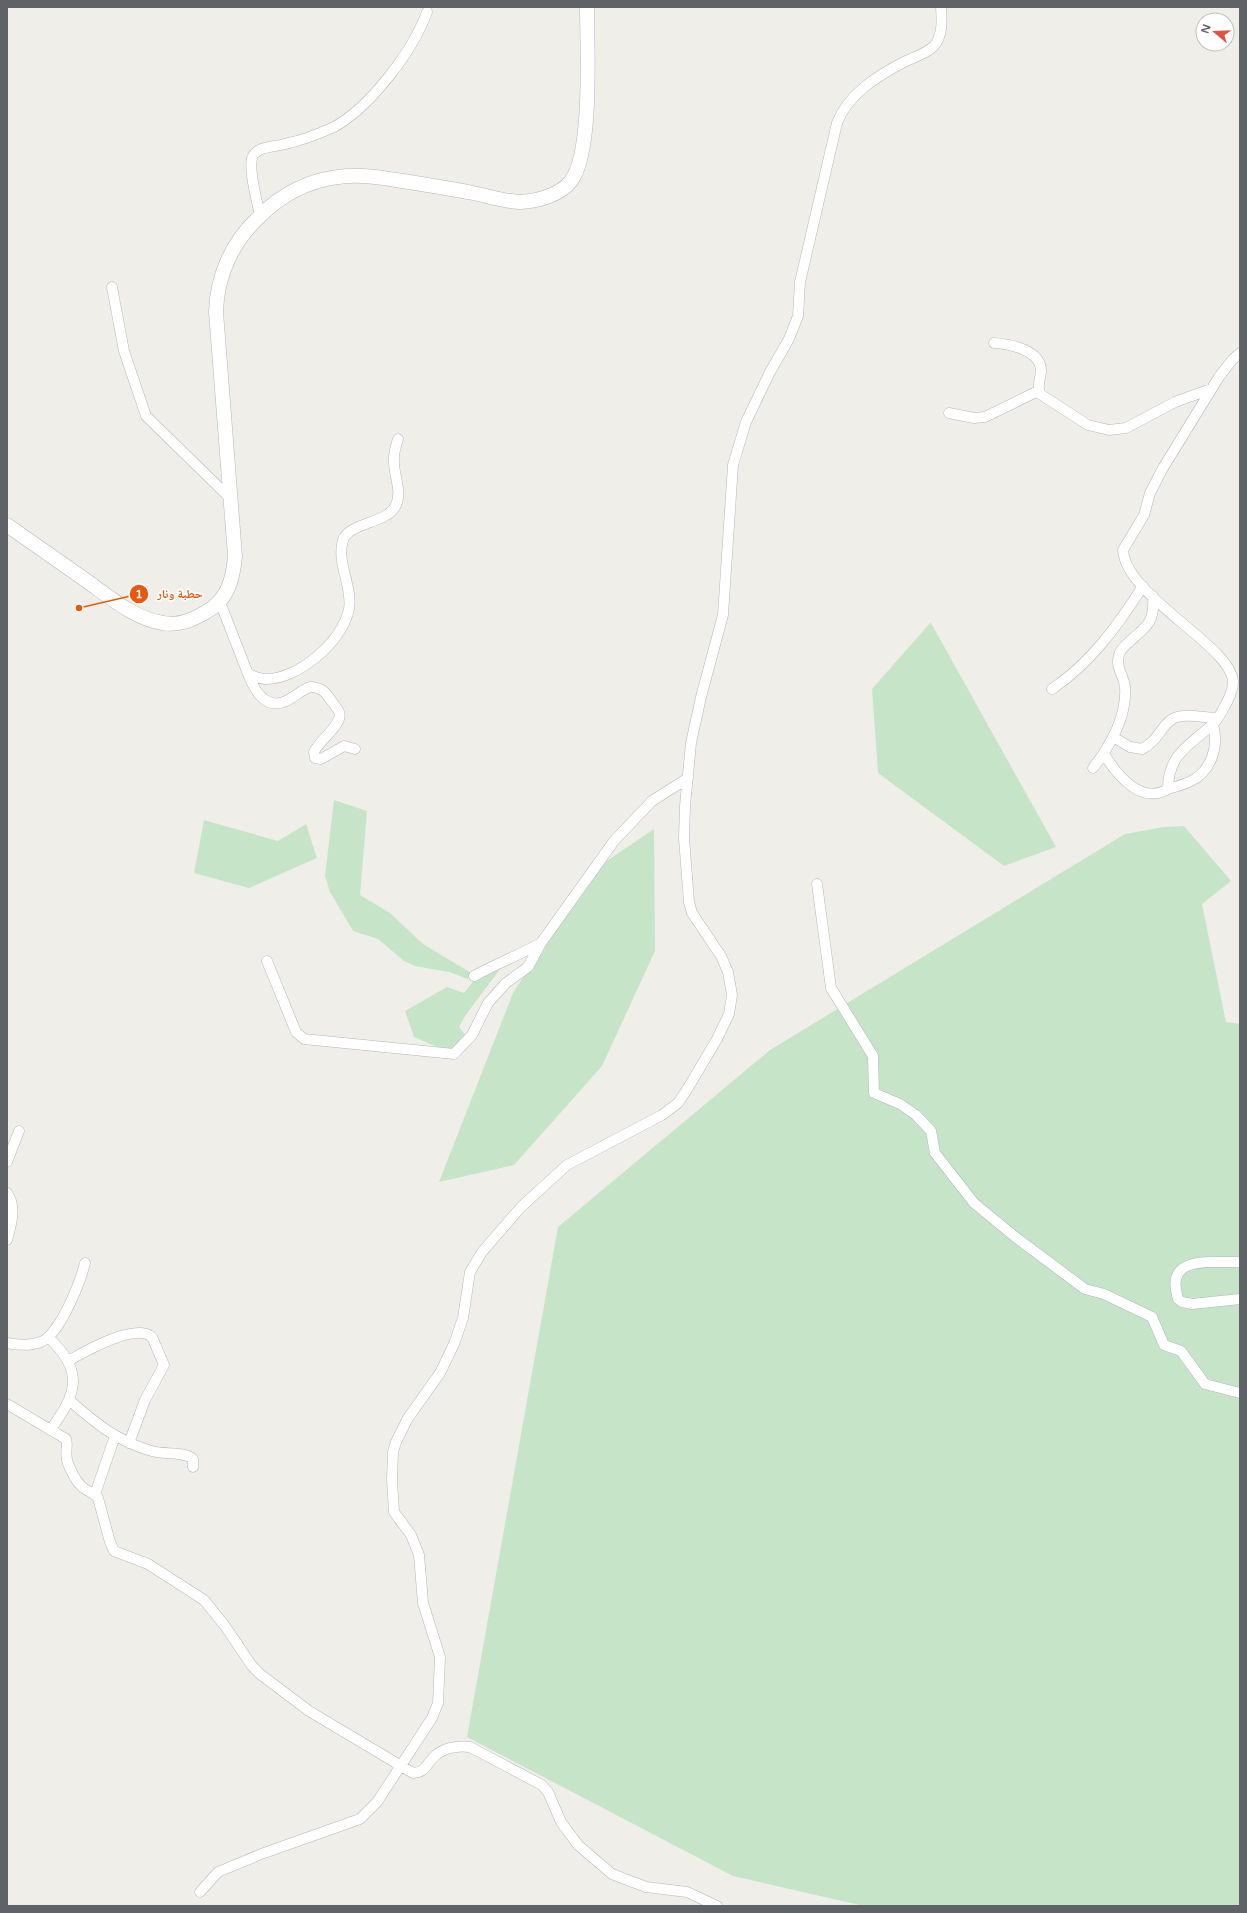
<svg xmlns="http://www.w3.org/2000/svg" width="1247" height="1913" viewBox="0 0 1247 1913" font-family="'Varela Round','Noto Naskh Arabic',sans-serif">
<rect width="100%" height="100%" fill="#f0eee8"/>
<path fill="#c6e5c8" d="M931,622v1l125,224 -52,19 -126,-93 -6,-84z
M334,800l33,11 -7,84 30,18 33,31 50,30 -5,5 -19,-7 -34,-6 -11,-5 -26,-22 -25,-8 -23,-39 -5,-16z
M204,820l74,21 28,-17 11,34 -68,30 -55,-15z
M1184,826l47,55 -29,23 24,118 14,2v882h-376l-131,-30 -266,-139 91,-510 212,-177 355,-216 39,-7z
M654,829l1,122 -53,115 -88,99 -75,17 74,-189 79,-122z
M503,965l-38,51 -6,11 7,9 -10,19 -42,-18 -9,-26 42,-24 17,6 21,-26z"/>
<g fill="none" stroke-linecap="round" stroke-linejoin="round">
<defs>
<path id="minor" d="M260,216c-2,-12 -13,-50 -7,-60 1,-3 4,-4 6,-6 9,-4 21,-4 30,-7 14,-3 29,-9 43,-15 37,-19 81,-77 95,-116
M112,287l12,64 22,65 83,81
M994,343c16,1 48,7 47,29 -1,7 -4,15 -1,22l48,31 21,5 17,-2 49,-26 36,-13
M949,413l25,5 11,-1 53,-26
M220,602l28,72c6,2 11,5 17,5 33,1 78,-38 84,-70 4,-22 -13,-46 -6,-69 6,-17 43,-17 52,-33 8,-14 -1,-30 -1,-45 -1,-8 2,-16 4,-23
M248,674c6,15 17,37 38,27 9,-4 15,-11 24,-14 10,0 15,4 20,12 3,4 7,9 9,13 5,12 -20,28 -25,40l1,6 6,1 23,-13 11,3
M1052,689c39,-26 66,-64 91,-103
M1113,737l17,10 12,2c16,-8 17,-20 29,-29 11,-8 33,-2 46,-2
M1104,754c13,21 37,51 64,35 0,-35 22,-44 44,-64 7,-6 11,-16 15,-23 3,-6 6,-13 6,-20 -1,-36 -107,-85 -110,-132l21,-35 6,-22 13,-25 56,-91 13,-17 8,-7
M1093,768c17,-22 34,-52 32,-81 -1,-11 -10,-20 -6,-32 1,-5 5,-8 9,-12 18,-17 27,-19 25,-47
M1168,789c7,-2 14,-4 21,-7 23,-10 30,-36 24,-58
M817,884l14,104 42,68 1,37 26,11 16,11 15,16 4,22 39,50 40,33 71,53 19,5 48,23 12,28 17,6 24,33 35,9
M267,961l29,71 8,7 150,15 18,-19 16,-32 18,-20 22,-16 13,-24 73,-102 38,-40 36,-23
M474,976c22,-12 45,-21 67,-33
M7,1162l12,-31
M7,1193c10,14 4,32 0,47
M1240,1262c-29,1 -76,-8 -62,37l4,3 10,2 48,-5
M48,1337c36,33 30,57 2,93
M7,1343c10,2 23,3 34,-1 19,-8 39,-59 44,-79
M68,1361c16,-9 67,-39 84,-24l12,28 -19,35 -16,43
M69,1400c25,22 49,42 83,51 12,4 32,0 41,8v8
M7,1404l59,35c3,7 -3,16 3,27 3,7 9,19 16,23 5,3 9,4 13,9l12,44 4,9 34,13 56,36 21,26 27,40 8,8 49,37 104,62c12,-1 12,-6 19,-14 9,-11 25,-14 38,-12l72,38 6,7 13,30 17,23 34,29 34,13 41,5 30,14
M95,1494l20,-58
M200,1892l18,-20 46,-19 96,-34 17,-17 55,-84 6,-15 2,-46 -17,-54 -4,-48 -8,-20 -17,-23 -2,-32 1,-28 3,-10 12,-24 32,-45 14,-29 9,-26 7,-46 12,-20 39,-45 46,-42 95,-50 16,-12 10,-15 29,-49 12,-25 3,-19 -4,-23 -7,-16 -29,-43 -3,-11 -5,-64 1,-32 6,-63 10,-46 22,-82 10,-150 13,-43 24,-50 19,-33 9,-23 2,-34 37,-159c11,-29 40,-47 67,-61 10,-5 22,-8 30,-16 9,-11 8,-26 7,-39"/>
<path id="secondary" d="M7,525c26,18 51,36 77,54 23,16 50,40 79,44 16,3 29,-3 43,-11 22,-12 27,-33 29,-56l-19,-244c1,-35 15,-68 41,-93 22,-23 49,-38 81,-42 20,-3 39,0 58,3 26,4 51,8 77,13 15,3 33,9 48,9 17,-1 39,-7 50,-21 22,-29 16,-135 16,-174"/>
</defs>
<use href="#minor" stroke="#b4b7bb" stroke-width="11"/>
<use href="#secondary" stroke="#b4b6bb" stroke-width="15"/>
<use href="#minor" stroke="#fff" stroke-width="10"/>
<use href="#secondary" stroke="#fff" stroke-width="14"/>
</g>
<path fill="none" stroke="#e8590c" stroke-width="1.5" d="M79 608L139 594"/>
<g fill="#e8590c" stroke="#fff" stroke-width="1.5">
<circle cx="79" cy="608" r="4"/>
<circle cx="139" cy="594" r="10"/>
</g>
<g font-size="12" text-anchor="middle" font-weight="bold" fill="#fff">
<text x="139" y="598">1</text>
</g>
<g font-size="12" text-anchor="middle" font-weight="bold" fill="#e8590c" stroke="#fff" stroke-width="3.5" stroke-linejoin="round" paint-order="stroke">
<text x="180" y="598">حطبة ونار</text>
</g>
<rect width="1247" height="1913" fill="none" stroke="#5f6266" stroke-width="16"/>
<g transform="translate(1215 32) rotate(289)"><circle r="19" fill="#ffffff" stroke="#bfc0c2"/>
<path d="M0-3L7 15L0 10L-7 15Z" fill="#dd5440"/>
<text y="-6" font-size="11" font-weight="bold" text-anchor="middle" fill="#5f6266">N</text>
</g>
</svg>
